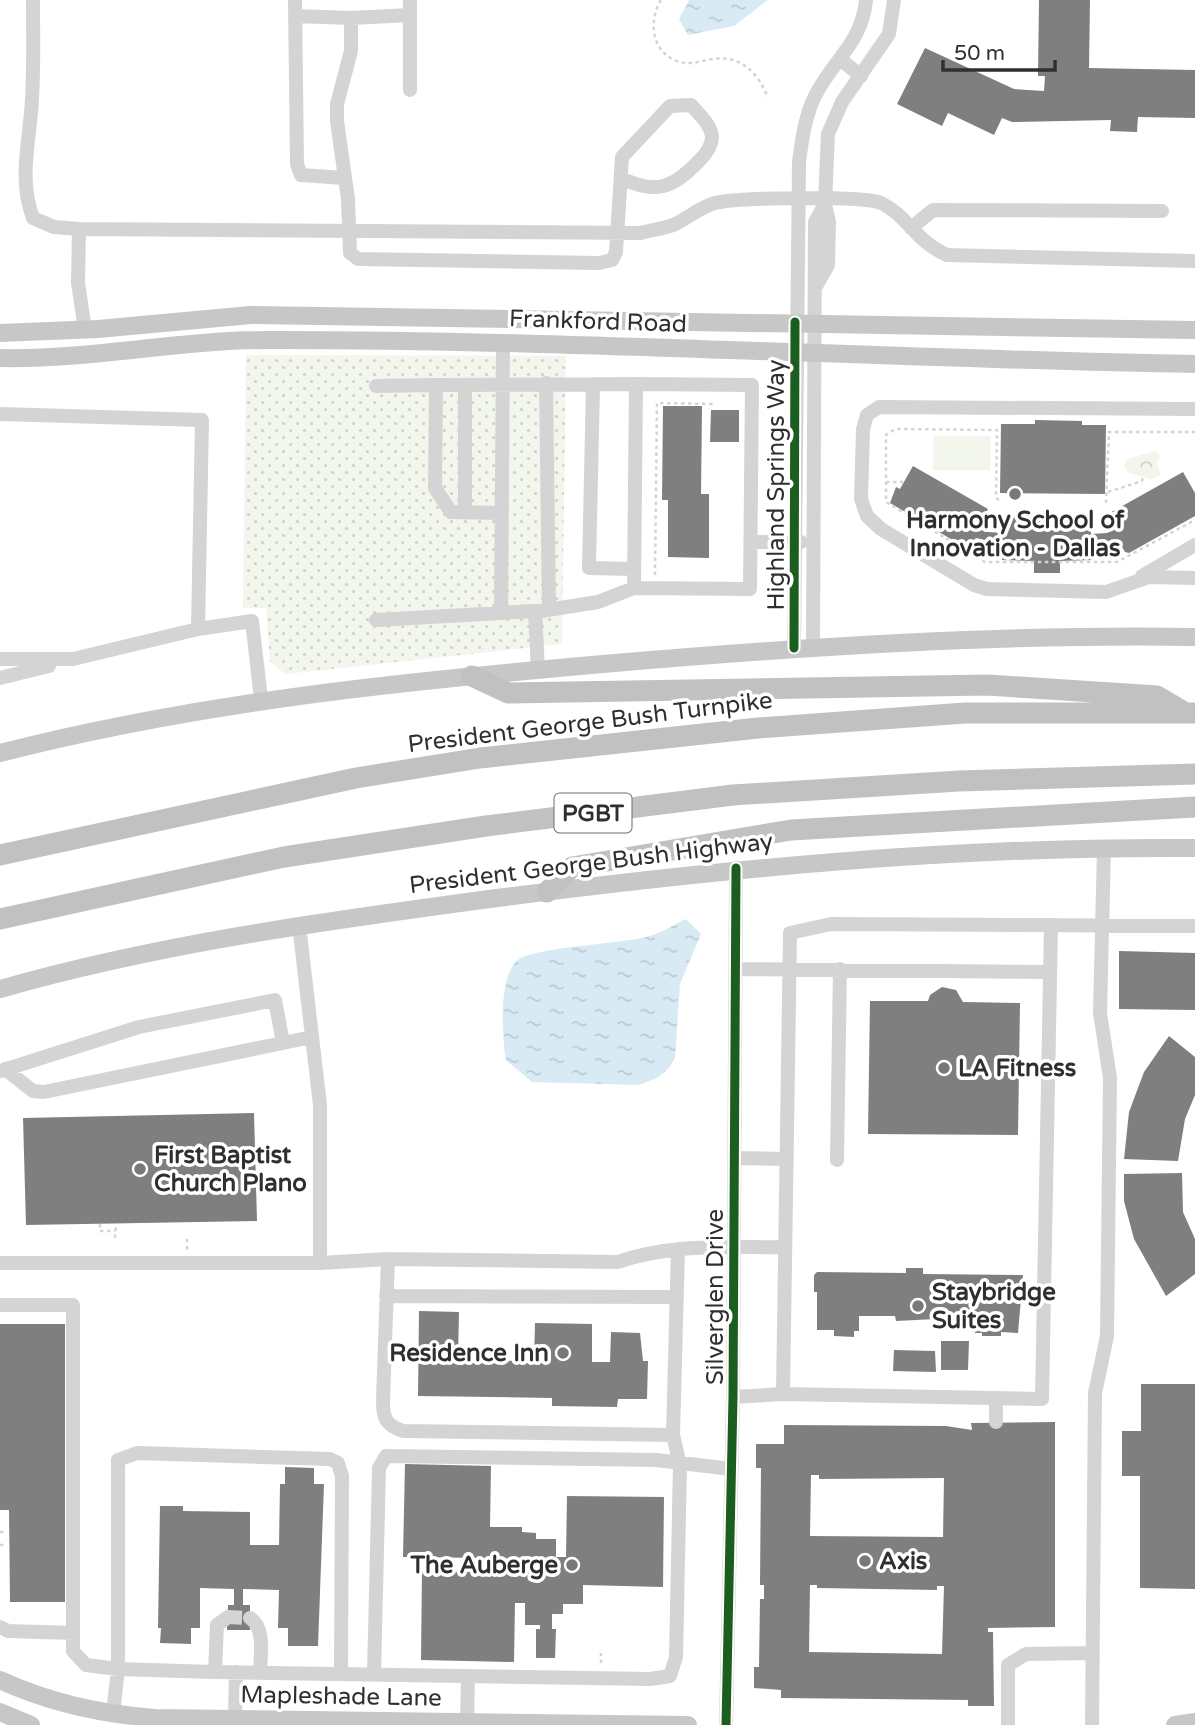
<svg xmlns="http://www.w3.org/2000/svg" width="1195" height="1725" viewBox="0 0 1195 1725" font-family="'Varela Round',sans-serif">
<defs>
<pattern id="grass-dots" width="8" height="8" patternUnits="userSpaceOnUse" patternTransform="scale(1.75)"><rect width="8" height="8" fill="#f2f6ec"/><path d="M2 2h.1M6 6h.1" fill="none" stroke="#d0d3cb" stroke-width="1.8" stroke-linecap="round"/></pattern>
<pattern id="park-crowns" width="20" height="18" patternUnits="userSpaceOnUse" patternTransform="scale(1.75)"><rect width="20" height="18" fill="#f2f6ec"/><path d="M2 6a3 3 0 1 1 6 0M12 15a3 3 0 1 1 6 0" fill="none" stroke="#d0d3cb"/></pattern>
<pattern id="water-ripples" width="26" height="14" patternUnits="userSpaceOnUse" patternTransform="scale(1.75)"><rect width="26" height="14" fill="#d8ebf4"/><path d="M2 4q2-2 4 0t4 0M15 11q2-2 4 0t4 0" fill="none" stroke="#bacad2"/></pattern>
</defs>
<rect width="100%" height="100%" fill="#fff"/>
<path fill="url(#grass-dots)" d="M246,355l320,1 -4,288 -277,30 -15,-13 -4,-53h-23z"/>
<path fill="url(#park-crowns)" d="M1155,451l5,5 -3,8 4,11 -9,4 -24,-6 -4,-7 3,-7z"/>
<path fill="#f2f6ec" d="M933,436h58l-1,34h-57z"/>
<path fill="url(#water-ripples)" d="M689,0h79l-34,26 -46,9 -9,-16z
M686,919l15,15 -21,50 -5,74 -6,10 -12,10 -19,7 -106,-3 -26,-22c-4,-22 -8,-85 12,-100 18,-13 101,-16 128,-23 14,-3 27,-12 40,-18z"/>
<path fill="#7f7f7f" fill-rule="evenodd" d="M1039,0h51l-1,68 106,2v48l-57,-1 -1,15 -27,-1 1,-11 -99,2 -10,-4 -8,17 -46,-22 -6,13 -45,-22 28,-56 89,41 30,2 1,-15h-7z
M663,406h39l-1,88h8v64l-41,-1v-57h-6z
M711,410h28v32h-29z
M1035,420l47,1v4h24l-1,69 -105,-1 1,-69h34z
M913,466l75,43 -10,17 10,6 17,1v-16h86v17l16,-1 9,-4 -8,-15 75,-42 12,21v23l-66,37 -4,-1 -7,-12 -22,4 -3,16 -33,1v12h-26v-12l-32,-1 -1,-16 -25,-6 -10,10 -76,-45 6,-16 4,2z
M1119,951l76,2v57l-76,-1z
M942,987l14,3 7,12 57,1 -2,132 -150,-1 2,-133h58l2,-6z
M1169,1036l26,21v38l-10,24 -7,42 -54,-2 5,-47 15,-40z
M254,1113l3,108 -231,4 -3,-107z
M1182,1173l1,39 12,27v35l-29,22 -32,-57 -10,-38v-27z
M906,1268h17v6l100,1 -5,58 -17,-1v4h-19v-3h-7v-16l-79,4 -1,-5h-36v15h-5v6l-20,-1v-6h-17v-38h-3v-17l3,-3 89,1z
M419,1311l40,1 -1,48 76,1 1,-38 57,1v38h18l1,-30 29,1 3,28h5l-1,38h-29l-1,8 -65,-1v-8l-134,-2z
M0,1324h65v278h-55l-1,-92h-9z
M941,1341h28l-1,29h-27z
M894,1350l41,1 1,21 -43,-1z
M1141,1384h54v205l-55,-1v-112h-18v-45h19z
M1055,1422v205l-67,1v4h5l1,74h-26v-6l-187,-2v-8l-27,-2v-21h5l1,-68h4v-14h-4l1,-117h-5v-24h28v-19l162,1 26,4 -1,-7zM811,1475h8v4l125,-1 -1,59 -133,-1zM810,1585h7v3l120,2v-4h7l-2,68 -133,-2z
M405,1464l86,2 -1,61h32v5l14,1v6h20v18h10l1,-61 97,1 -1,90 -80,-2v19h-20v10h-11v15h4l-1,29h-19v-29h4v-4h-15v-22h-10l-1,59 -93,-2 1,-89 59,1v-14l-78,-1z
M285,1467l29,1v16h10l-6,162h-30v-18h-10l1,-38 -36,-1v16h7v25h-23l1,-25h6v-16l-34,-1v40h-9v16l-31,-1 1,-15h-3l2,-122h23v5l67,1v33h29l1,-61h5z"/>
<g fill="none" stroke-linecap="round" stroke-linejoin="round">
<path stroke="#d5d5d5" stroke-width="14" stroke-dasharray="14 7" stroke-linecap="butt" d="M228,1617l22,1"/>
<path stroke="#d4d4d4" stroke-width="2.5" stroke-dasharray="3.5 3.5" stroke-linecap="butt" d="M661,0c-13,21 -10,54 19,62 11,3 21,-1 32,-3 29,-5 47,15 56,39
M886,482h17
M1108,492l34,-11 1,-4
M999,500l-3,-2 1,-68 -102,-1 -9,6v67l99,60h132l78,-42
M1106,503l3,-71h86
M655,575l2,-172 59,1
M100,1224v7h15
M115,1238l1,-14
M187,1239v11
M0,1532h4
M0,1545h4
M601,1663v-10"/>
<path stroke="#d4d4d4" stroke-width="14" d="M33,0c0,33 1,66 -1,99 -2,41 -14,79 1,119l21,9 25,2 -1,54 7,47
M295,0l2,164 4,11 43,3
M410,0v15l-59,3v33l-14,53v17l11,78 2,54 8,6 241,4 13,-3 4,-8 6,-95 48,-51 21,-1c8,9 20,20 21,32 0,10 -7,18 -13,24 -26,27 -43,34 -78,17
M410,15v75
M295,16l56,2
M840,59l21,17
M911,228l22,-18 229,1
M79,229l562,4c10,-3 22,-4 32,-8 14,-6 27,-18 42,-22 21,-6 148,-7 166,0 26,12 35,39 66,52l248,6
M815,288l13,-23 1,-43 -4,-18 3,-70 14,-32 47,-68 5,-34
M546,383l3,227
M593,384l-4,184 45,1
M636,384l116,1 -2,204 -116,-1z
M465,385v127
M376,386l60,-1
M1195,409l-316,-2 -12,8 -4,14 -2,70 6,17 14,13 93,56 13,4 119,3 43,-15 46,1
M0,414l202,6 -4,209
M501,513l-50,-1 -16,-24 1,-103 200,-1
M751,542h50
M1142,576l53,-31
M541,611l57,-9 36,-14
M501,613l2,-271
M376,620l159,-9 3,59
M813,647l2,-425 10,-18
M794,648l5,-486c3,-23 6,-47 17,-68 18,-35 46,-51 50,-94
M0,659h73l125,-30 54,-8 9,78
M0,678l49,-12
M299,925l21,180v158
M737,969l312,3
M5,1069l28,22 11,1 268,-55
M0,1071l139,-44 136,-27 8,43
M735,1158l52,1
M837,1160l3,-191
M388,1259l-5,142c0,18 3,24 20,30l270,4
M0,1263h320l68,-4 230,3c54,-19 111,-14 167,-15
M386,1296l291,1
M0,1305h73v346l13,14 32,4 97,3 435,7 20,-3 6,-19 4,-192 -7,-30 5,-186
M783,1394l7,-461 41,-9 364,2
M733,1397l50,-3 259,5 9,-474
M996,1398v24
M250,1618c16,10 10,38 10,55
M0,1627l8,4 65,2
M215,1672l2,-47 11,-8
M374,1674l5,-206 7,-12 270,4 75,9
M113,1714l5,-45v-209l19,-7 193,6 8,4 4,13 -1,198
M235,1720l1,-48
M467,1722l1,-46
M726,1725l7,-328 3,-529
M1008,1725v-60l18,-11 66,-1
M1092,1725l3,-332 12,-57 3,-258 -10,-65 4,-165"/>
<path stroke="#c7c7c7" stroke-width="18" d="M0,333l98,-4 153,-14 944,15
M0,358c92,2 184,-19 276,-18 306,0 612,19 919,24
M0,753c199,-51 399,-71 603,-89 197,-17 394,-30 592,-27
M0,989c158,-45 319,-67 482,-89 238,-31 473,-54 713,-52
M0,1680c50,23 100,34 155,38l533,7
M0,1712l31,13
M1175,1725l20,-3"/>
<path stroke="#c1c1c1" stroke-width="21" d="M472,676l36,17 479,-8 170,11 27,16
M0,855l356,-77 124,-20 278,-30 207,-15h230
M547,892l25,-25 219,-37 404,-23
M0,919l284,-62 202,-31 247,-31 226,-14 236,-7"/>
<defs>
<path id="cycleway" d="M794,648l1,-326
M726,1725l7,-328 3,-529"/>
</defs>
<use href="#cycleway" stroke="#fff" stroke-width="13"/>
<use href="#cycleway" stroke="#1b5e20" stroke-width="9"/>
</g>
<g fill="#787878" stroke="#fff" stroke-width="2.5">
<circle cx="1015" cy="494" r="7"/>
<circle cx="944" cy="1068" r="7"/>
<circle cx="140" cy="1169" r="7"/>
<circle cx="918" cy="1306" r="7"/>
<circle cx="563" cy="1353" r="7"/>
<circle cx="865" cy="1561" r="7"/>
<circle cx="572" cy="1565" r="7"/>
</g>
<g text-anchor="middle" stroke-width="7" stroke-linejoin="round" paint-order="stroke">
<rect fill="#fff" stroke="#6d6d6d" stroke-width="2" x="554.5" y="793.5" width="77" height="39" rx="5"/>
<g font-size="23" font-weight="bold" fill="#2f2f2f">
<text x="593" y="821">PGBT</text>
</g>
<g font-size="24" fill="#2f2f2f" stroke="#fff">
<text transform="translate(598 321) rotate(2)" y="8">Frankford Road</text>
<text transform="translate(776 485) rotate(-90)" y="8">Highland Springs Way</text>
<text transform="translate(590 722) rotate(-7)" y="8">President George Bush Turnpike</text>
<text transform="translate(591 863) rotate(-7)" y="8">President George Bush Highway</text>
<text transform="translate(715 1297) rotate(-90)" y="8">Silverglen Drive</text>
<text transform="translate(341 1696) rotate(1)" y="8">Mapleshade Lane</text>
</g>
<g font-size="24" font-weight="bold" fill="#2f2f2f" stroke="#fff" text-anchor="start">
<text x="1015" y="528" text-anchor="middle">Harmony School of<tspan x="1015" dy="28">Innovation - Dallas</tspan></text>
<text x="958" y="1076">LA Fitness</text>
<text x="154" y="1163">First Baptist<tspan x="154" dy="28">Church Plano</tspan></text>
<text x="932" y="1300">Staybridge<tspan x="932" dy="28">Suites</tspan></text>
<text x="549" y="1361" text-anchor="end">Residence Inn</text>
<text x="879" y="1569">Axis</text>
<text x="558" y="1573" text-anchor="end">The Auberge</text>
</g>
</g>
<path d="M943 60v10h112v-10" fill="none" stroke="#2f2f2f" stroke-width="3.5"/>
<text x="954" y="60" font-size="21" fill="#2f2f2f" stroke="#ffffff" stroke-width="5" paint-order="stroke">50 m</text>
</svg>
